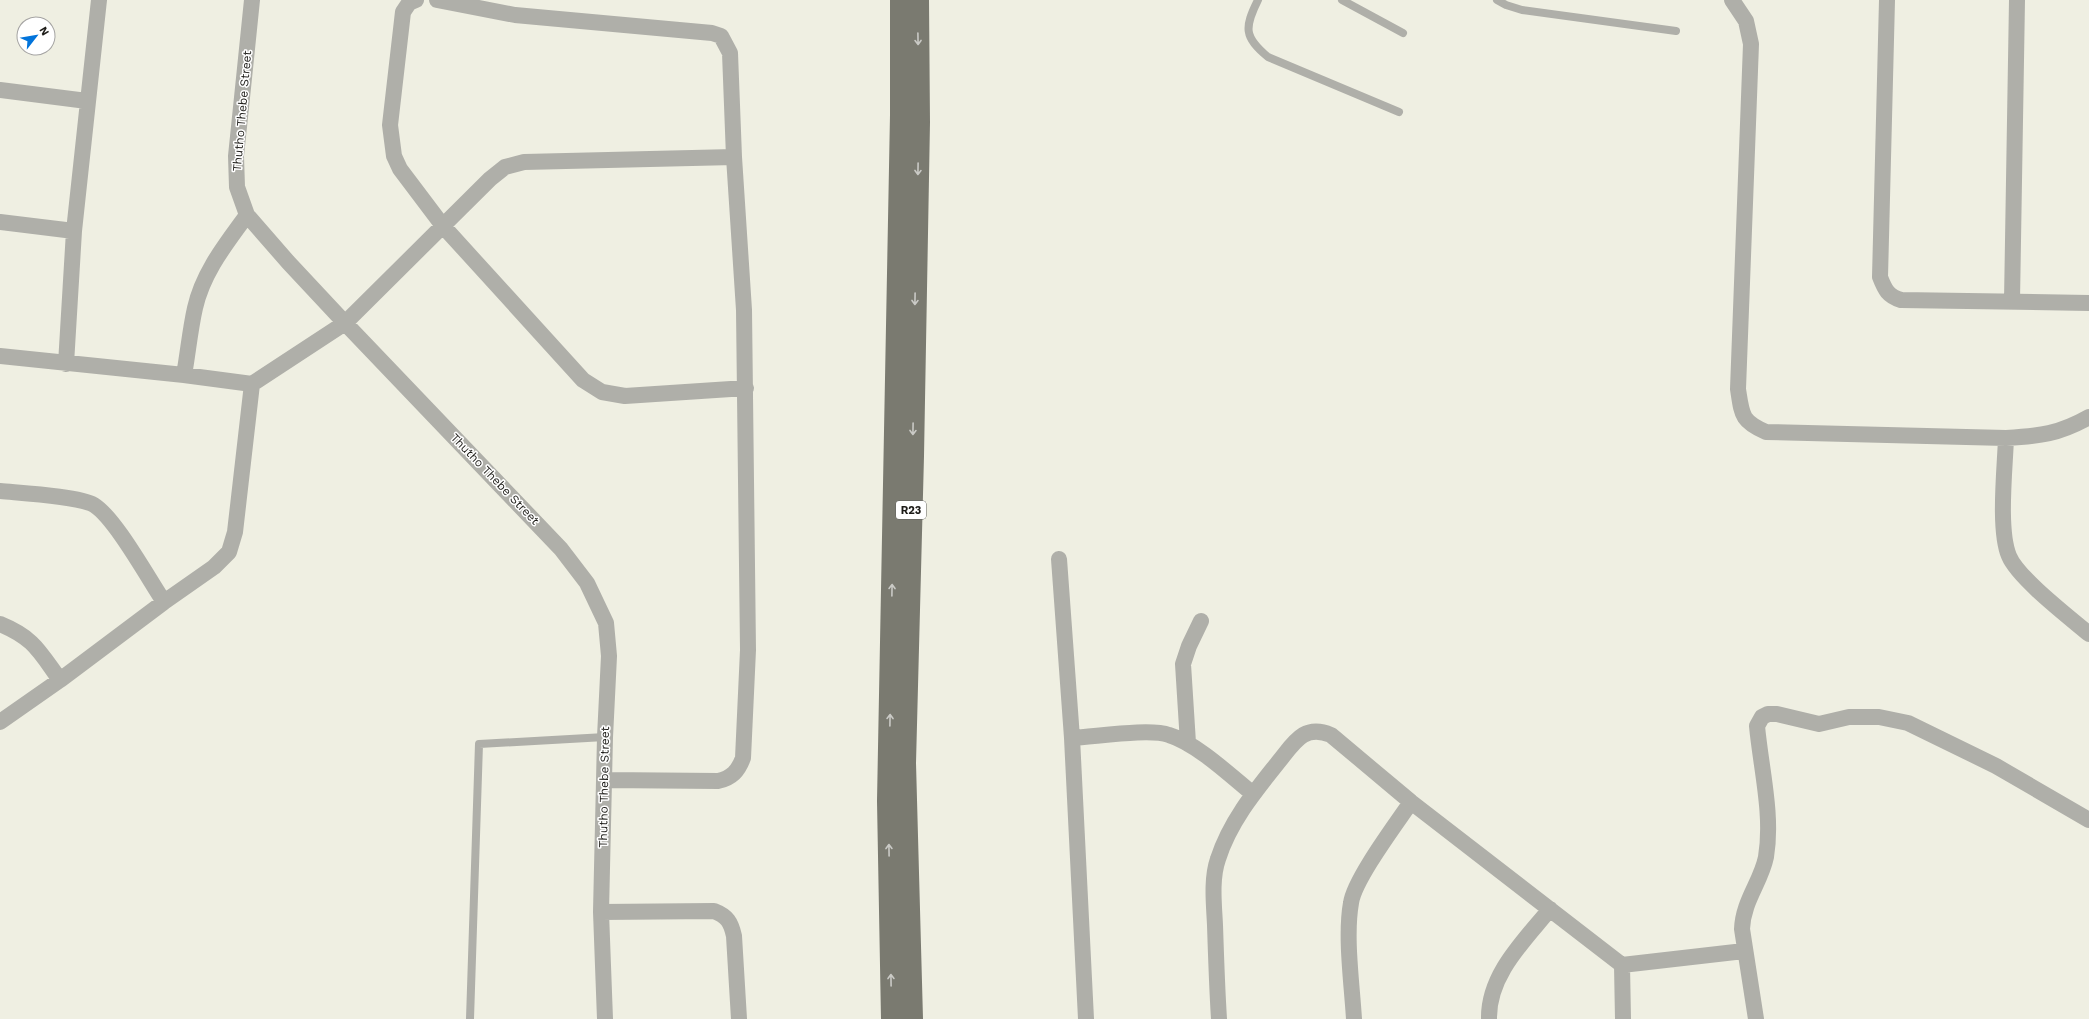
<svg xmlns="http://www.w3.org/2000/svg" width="2089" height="1019" viewBox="0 0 2089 1019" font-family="'Work Sans',sans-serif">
<rect width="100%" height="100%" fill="#efefe2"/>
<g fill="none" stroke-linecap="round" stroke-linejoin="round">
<path stroke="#afafa9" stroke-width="8" d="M1258,0c-14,28 -14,37 10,57l131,55
M1342,0l61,33
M1497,0l9,5 16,5 154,21
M470,1019l9,-275 126,-7"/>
<path stroke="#afafa9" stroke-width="16" d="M252,0l-16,156 1,31 10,28 41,47 57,61 216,226 26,34 19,40 3,33 -4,81 -4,175 4,107
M416,0l-7,3 -6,9 -13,113 4,31 6,13 43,57 140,154 19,12 23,4 121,-8
M437,0l78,15 197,18 9,3 9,17 4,104 10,153 4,340 -5,108c-5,13 -11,20 -25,23l-113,-1
M1732,0l14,21 5,23 -13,345c4,26 3,32 28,43l240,6c34,-2 53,-4 83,-21
M1887,0l-7,277c5,13 8,19 21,23l188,3
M0,90l87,11
M0,222l74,9
M2012,301l5,-301
M0,356l184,19 68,9 93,-61 145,-144 15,-12 19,-5 210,-5
M66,364l8,-133 25,-231
M184,375c4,-22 6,-45 11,-67 8,-36 31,-64 52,-93
M2006,438c-1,30 -8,92 3,118 9,22 60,61 80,78
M0,491c20,2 79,5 94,14 21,13 54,73 70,97
M1059,559l13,179 14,281
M0,624c34,14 39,27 60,56
M0,722l60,-42 104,-78 50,-35 15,-15 6,-20 17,-148
M1072,738c23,-1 77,-10 97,-3 27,8 62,41 84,59
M1188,743l-5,-79 6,-18 12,-25
M601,912l113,-1c13,5 17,11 20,25l5,83
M1622,965l1,54
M1219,1019c-2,-31 -3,-63 -4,-94 -1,-21 -4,-46 3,-66 12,-38 38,-69 62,-99 15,-19 25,-36 51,-25l80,67 211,163 122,-14
M1354,1019c-2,-34 -9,-83 -3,-116 3,-23 45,-79 60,-101
M1489,1019c-1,-44 35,-78 61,-110
M1756,1019l-14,-90c1,-28 19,-47 24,-72 7,-42 -5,-88 -9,-131l5,-9 6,-3h9l42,10 30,-7h30l29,6 88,43 93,54"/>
<path stroke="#7a7a70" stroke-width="22" d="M892,1019l-4,-218 13,-686v-115
M912,1019l-7,-256 8,-307 6,-334 -1,-122"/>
</g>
<defs><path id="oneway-shaft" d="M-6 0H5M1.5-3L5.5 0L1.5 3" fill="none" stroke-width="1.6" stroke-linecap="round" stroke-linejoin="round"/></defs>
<g stroke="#cacac6">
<use href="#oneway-shaft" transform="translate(918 39) rotate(89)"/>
<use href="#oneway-shaft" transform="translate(918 169) rotate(91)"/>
<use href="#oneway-shaft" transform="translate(915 299) rotate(91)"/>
<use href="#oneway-shaft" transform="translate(913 429) rotate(91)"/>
<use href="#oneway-shaft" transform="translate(892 590) rotate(-89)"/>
<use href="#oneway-shaft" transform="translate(890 720) rotate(-89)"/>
<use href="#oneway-shaft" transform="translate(889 850) rotate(-91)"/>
<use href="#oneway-shaft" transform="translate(891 980) rotate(-91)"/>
</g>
<g text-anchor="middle" stroke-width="3" stroke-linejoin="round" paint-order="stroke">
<rect fill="#fff" stroke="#61605d" stroke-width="1" x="896" y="501" width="30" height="18" rx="3"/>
<g font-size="11" font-weight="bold" fill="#1d1c18">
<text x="911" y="514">R23</text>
</g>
<g font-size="12" fill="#1d1c18" stroke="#fff">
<text transform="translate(242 111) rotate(-85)" y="4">Thutho Thebe Street</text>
<text transform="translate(495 479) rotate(46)" y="4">Thutho Thebe Street</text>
<text transform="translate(604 787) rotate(-89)" y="4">Thutho Thebe Street</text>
</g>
</g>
<g transform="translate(36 36) rotate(59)"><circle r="19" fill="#ffffff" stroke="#a5a4a3"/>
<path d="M0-3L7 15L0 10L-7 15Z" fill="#0274db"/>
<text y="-6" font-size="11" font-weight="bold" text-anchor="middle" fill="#1d1c18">N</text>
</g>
</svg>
